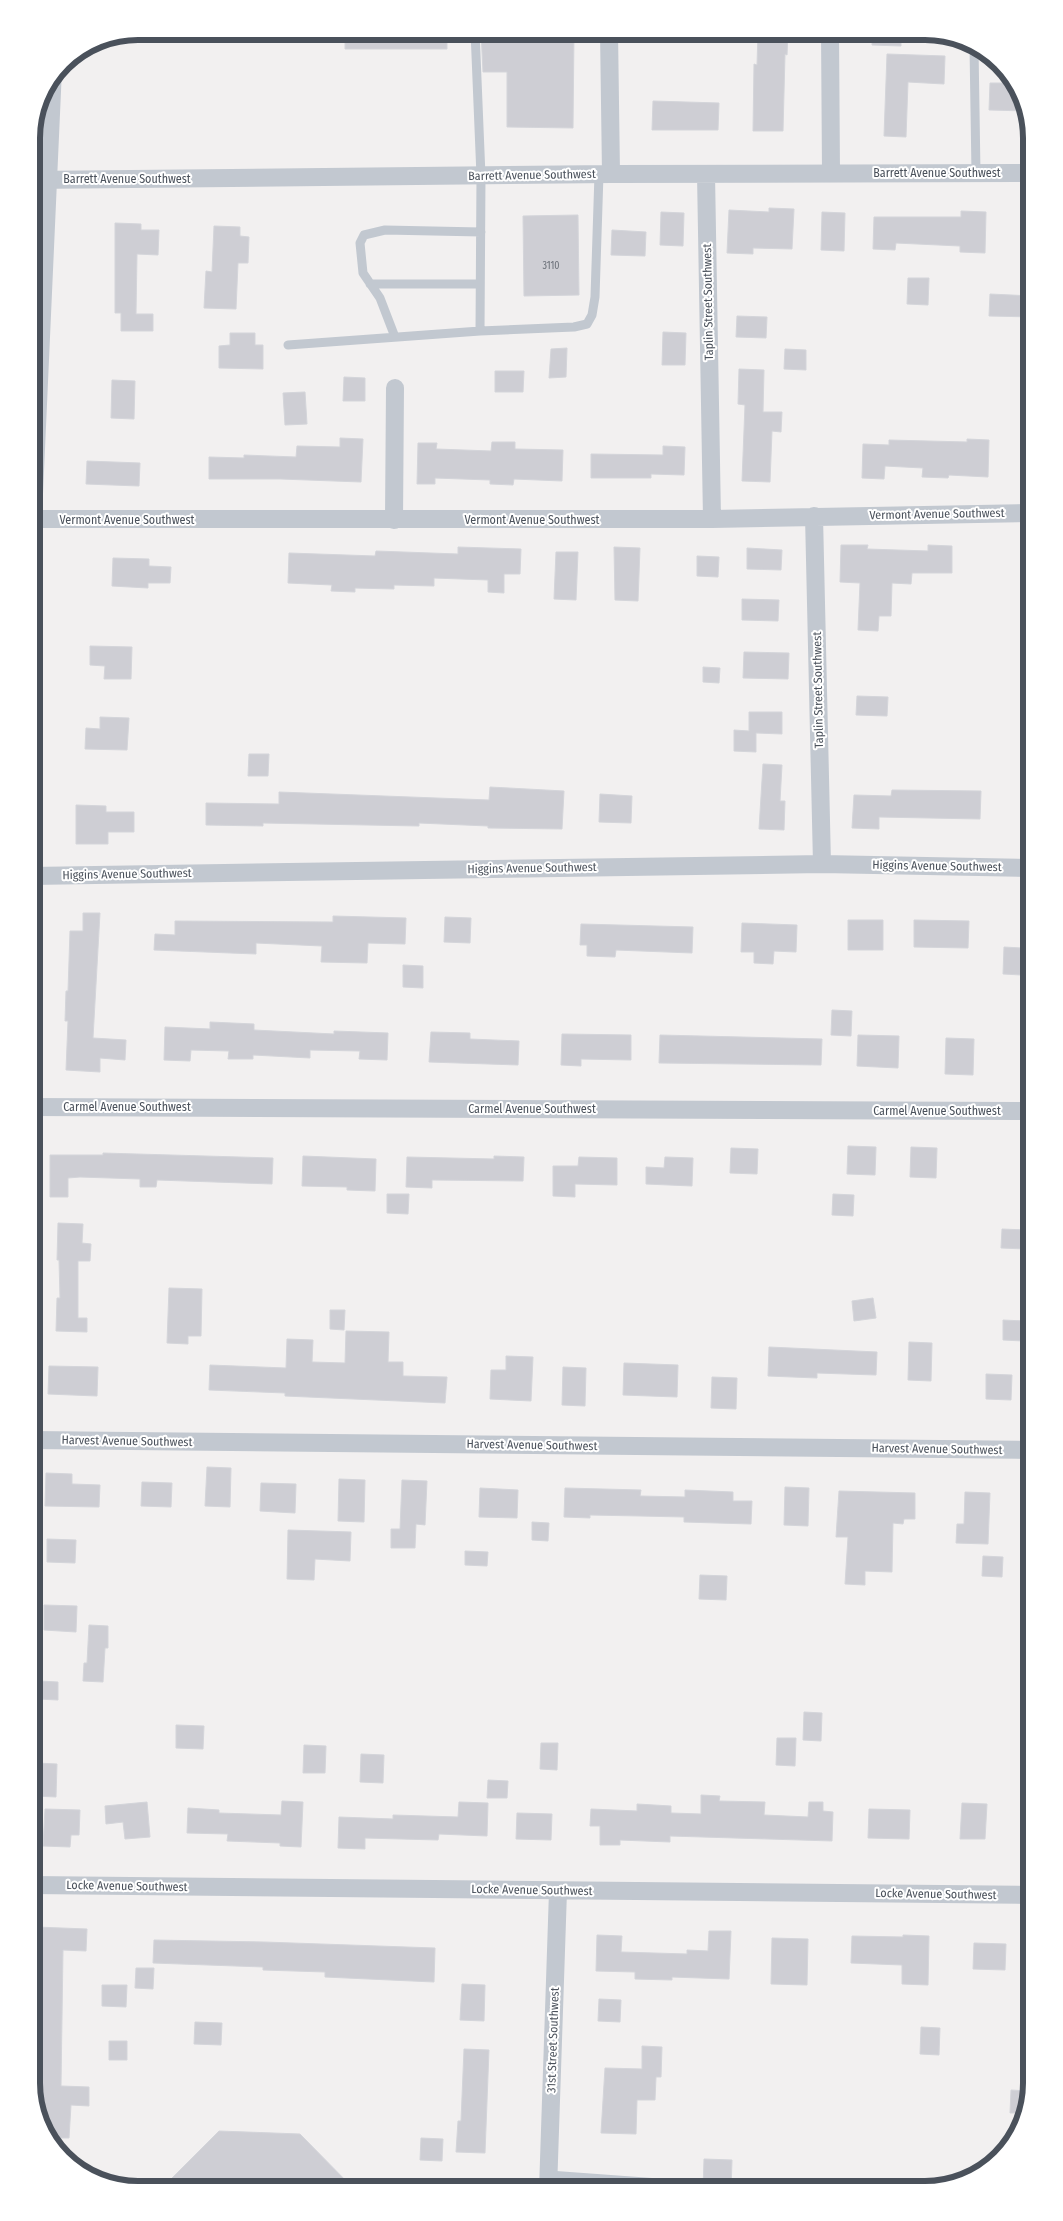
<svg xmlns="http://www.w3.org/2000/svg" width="1063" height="2221" viewBox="0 0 1063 2221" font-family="'Fira Sans Condensed',sans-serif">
<rect width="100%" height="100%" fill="#f2f0f0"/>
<path fill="#ceced4" stroke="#d4d5da" d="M345,31h102v18h-102z
M481,31h93l-1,97 -66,-1v-55h-24z
M872,31h29v15l-29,-1z
M758,32l30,1 -1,22 -2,-1 -2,77h-30l1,-67 3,1z
M887,54l58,2 -1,28 -36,-2 -2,55 -22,-1z
M990,83h23l11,15 2,13 -37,-1z
M653,101l66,2 -1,27h-66z
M769,208l25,1 -2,40 -39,-1v6l-26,-1 2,-43 40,2z
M961,211l25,1 -1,41 -25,-1v-6l-64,-3 -1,7 -22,-1 1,-32h87z
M661,212l23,1 -1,33 -23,-1z
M822,212l23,1 -1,38 -23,-1z
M578,215l1,80 -55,1 -1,-80z
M115,223l26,1v6h18l-1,25 -21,-1 -1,60h17v17h-32v-18h-6z
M214,226l26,1v9l9,1 -1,26h-10l-2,46 -32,-1 2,-37 6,1z
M612,230l34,2 -1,24 -34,-1z
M908,278h21l-1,27 -21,-1z
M990,294l42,2v21l-43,-1z
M737,316l30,1 -1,21 -30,-1z
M663,332l23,1 -1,32h-23z
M230,333h25v12h8v24l-44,-1v-22l11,-1z
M567,348l-1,29 -17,1 2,-29z
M785,349l21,1v20l-22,-1z
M739,369l25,1 -1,42h19l-1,20 -9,-1 -2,51 -28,-1 3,-76 -7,-1z
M495,371h29l-1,21h-28z
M344,377l21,1v23h-22z
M112,380l23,1 -1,38 -23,-1z
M305,392l2,32 -22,1 -2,-32z
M340,438l23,1 -2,43 -80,-3h-72v-22l35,1v-3l52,2 1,-11 43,1z
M967,439l22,1 -1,37 -39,-2 -1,3 -26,-1 1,-9 -38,-2 -1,13 -22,-1 1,-34 26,1v-5l78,2z
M492,442h23v7l48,1 -1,31 -48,-2 -1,6 -23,-1v-4l-55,-2v6h-18l1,-41h19l-1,6 55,2z
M663,446l22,1 -1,28 -33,-1v4h-60v-24l72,1z
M87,461l53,2 -1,23 -53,-2z
M841,545h27l-1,4 61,2v-6l24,1v27h-40l-1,11 -19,-1 -1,33h-12l-1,15 -20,-1 2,-47 -20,-1z
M458,547l63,2 -1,25h-16v19l-16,-1v-12l-54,-2v8l-40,-1v4l-39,-1v4l-24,-1 1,-6 -44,-2 1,-30 86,3 1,-5 82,3z
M614,547l26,1 -2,53 -23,-1z
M747,548l35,2 -1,20 -34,-1z
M556,552h22l-2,48 -22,-1z
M697,556l22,1 -1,20 -21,-1z
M113,558l36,1v7l22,1 -1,16h-22v5l-36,-2z
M742,599l37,1 -1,21 -36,-1z
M90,646l42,1 -1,32h-27l1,-13 -15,-1z
M744,652l45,1 -1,26 -45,-1z
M703,667l17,1 -1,15 -16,-1z
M857,696l31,1 -1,19 -31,-1z
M749,712h33v22l-26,-1v19l-22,-1v-21l15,1z
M100,717l29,1 -2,32 -42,-1 1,-21 14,1z
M249,754h20l-1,22h-20z
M763,764l19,1 -2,36h5l-1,29 -25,-1z
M490,787l74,4 -2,38 -74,-1v-2l-69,-3v3l-156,-3v3l-57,-1v-22l73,1v-12l210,8z
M892,790l89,1 -1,28 -101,-2v12l-27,-1 2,-33 37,1z
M600,794l32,2 -1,27 -32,-1z
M76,805l30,1v6h28v20h-26v12h-32z
M83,913h17l-7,125 33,2 -1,20 -25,-2v14l-34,-2 2,-49h-3l1,-30h2l2,-60h13z
M333,916l73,2 -1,26 -37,-1 -1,20 -46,-1 1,-16 -66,-3v11l-102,-4 1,-16 20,1v-14l158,1z
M445,917l26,1 -1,25 -26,-1z
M848,920h35v30h-35z
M914,920l55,1 -1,27 -54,-1z
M742,923l55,2 -1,27 -22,-1 -1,13 -19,-1v-11h-13z
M581,924l112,3 -1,26 -76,-3 -1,7 -28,-1v-11h-7z
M1004,947l18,1 -1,27 -18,-1z
M403,965l20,1v22l-20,-1z
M832,1010l20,1 -1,25 -20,-1z
M210,1022l44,2v6l80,4v-3l54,2 -1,27 -28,-1 1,-8 -50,-1v8l-57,-3v4h-25l1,-8 -38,-1 -1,11 -26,-1 1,-33 45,2z
M431,1032l39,1v6l49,2 -1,24 -89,-3z
M562,1034l69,1v25l-50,-1v7l-20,-1z
M660,1035l162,4 -1,26 -162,-2z
M858,1035l41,1 -1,32 -41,-2z
M946,1038l28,1 -1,36 -28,-1z
M848,1146l28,1 -1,28 -28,-1z
M911,1147l26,1 -1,30 -26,-1z
M731,1148l27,1 -1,25 -27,-1z
M103,1153l170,5 -1,26 -115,-4 -1,7h-16v-8l-60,-2 -12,1v19h-18v-42h53z
M303,1156l73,3 -1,32 -28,-1v-3l-45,-1z
M494,1156l30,1 -1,24 -91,-1v8l-26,-1 1,-30 87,2z
M579,1157l38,1v27l-42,-1v13l-22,-1v-30h25z
M665,1157l28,1 -1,28 -46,-2v-17l18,1z
M387,1194h22l-1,20 -21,-1z
M833,1194l21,1 -1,21 -21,-1z
M58,1223l25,1 -1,19 9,1 -1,17h-12v57h9v14l-31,-1 1,-33h3l-1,-38h-2z
M1002,1229l24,1 -1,19 -24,-1z
M169,1288l33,1 -1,47h-13v8l-21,-1z
M873,1298l3,20 -22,3 -2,-20z
M330,1310h15l-1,20 -14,-1z
M1003,1320l21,1 -1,20 -20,-1z
M346,1331l43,1 -1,30h15v14l44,1 -2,26 -160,-7v-3l-76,-3 1,-25 76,3 1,-29 26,1 -1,22 33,1z
M909,1342l23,1 -1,38 -23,-1z
M769,1347l108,5 -1,23 -59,-2v5l-49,-2z
M506,1356l27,1 -2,44 -41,-2 1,-29h15z
M624,1363l54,2 -1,32 -54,-2z
M49,1366l49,1 -1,29 -49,-2z
M563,1367l23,1 -1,38 -23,-1z
M986,1374l26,1 -1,25 -25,-1z
M712,1377l25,1 -1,31 -25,-1z
M207,1467l24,1 -1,39 -25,-1z
M46,1473l26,1v10l28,1 -1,22 -54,-1z
M339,1479l26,1 -1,42 -26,-1z
M402,1480l25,1 -2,44 -9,-1 -1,24h-24v-19h9z
M142,1482l30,1 -1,24 -30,-1z
M261,1483l35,1 -1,29 -35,-2z
M785,1487l24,1 -1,38 -24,-1z
M480,1488l38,2 -1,28 -38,-1z
M565,1488l76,2 -1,6 45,1v-7l48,2v9h19l-1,23 -67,-2v-5l-44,-1 -50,-1v3l-26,-1z
M839,1491l76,2v26h-11l-1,5 -10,-1 -1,49 -27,-1v14l-20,-1 3,-47h-12z
M965,1492l25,1 -2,51 -32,-1 1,-19h7z
M532,1522l17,1 -1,18 -16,-1z
M288,1530l63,2 -1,29 -35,-2 -1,21 -27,-1z
M47,1539l29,1 -1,23 -28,-1z
M465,1551l23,1 -1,14 -22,-1z
M983,1556l20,1 -1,20 -20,-1z
M700,1575l27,1 -1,24 -27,-1z
M44,1605l33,1 -1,26 -32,-2z
M89,1625l19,1v22h-3l-2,34 -20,-1 1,-18h3z
M39,1681l19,1v18l-20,-1z
M804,1712l18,1 -1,28 -18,-1z
M176,1725l28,1 -1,23 -27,-1z
M777,1738h19l-1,28 -19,-1z
M541,1743h17l-1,27 -17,-1z
M304,1745l22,1 -1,27h-22z
M361,1754l23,1 -1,28 -23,-1z
M36,1763l21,1 -1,33 -21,-1z
M488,1780l20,1 -1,17h-20z
M701,1795l19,1 -1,5 46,1 -1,13 44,2 1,-15h14v9l10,1 -1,29 -162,-5v6l-50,-2v5h-20v-19h-10l1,-17 46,2v-7l34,2v7l30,1z
M282,1801l21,1 -2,45 -21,-1v-3l-53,-2 1,-7 -41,-1 1,-25 31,2v3l62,2z
M147,1802l3,35 -25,2 -2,-17 -17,2 -1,-18z
M459,1802l29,1 -1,33 -48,-2 -1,6 -73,-2v11l-27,-1 1,-31 54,2v-4l65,2z
M962,1803l25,1 -2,35h-25z
M45,1809l35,1 -1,25h-8l-1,12 -27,-1z
M869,1809l41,1 -1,29 -41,-1z
M517,1813l35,1 -1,26 -35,-1z
M36,1927l51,2 -1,22 -23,-1 -2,136 28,1v19l-18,-1 -2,33h-19l-11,-15 -4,-23 2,-60h-5v-22l4,1 3,-69h-3z
M709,1931h22l-2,48 -57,-2v3l-37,-1v-7l-39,-1 1,-36 25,1 -1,16 66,2v-4l21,1z
M903,1935l26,1 -1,49 -26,-1v-19l-51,-2 1,-27 51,1z
M772,1938l36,1 -1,46 -36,-1z
M154,1940l110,2 171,6 -1,34 -109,-5v-5l-62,-2v-3l-110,-4z
M974,1943l32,1 -1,26 -32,-1z
M136,1968h18l-1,21 -18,-1z
M462,1984l23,1 -1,36 -24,-1z
M102,1985h25l-1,22 -24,-1z
M599,1999l22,1 -1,22 -22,-1z
M195,2022l27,1 -1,22 -27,-1z
M921,2027l19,1 -1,27 -19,-1z
M109,2041h18v19h-18z
M642,2046l20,1 -1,30h-5l-1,23h-18l-1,34 -35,-1 4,-65 37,1z
M464,2049l25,1 -4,103 -29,-1 2,-31h3z
M1011,2090l18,1 -6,22h-13z
M219,2131l81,3 55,56h-195z
M421,2138l22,1 -1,22 -22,-1z
M704,2159l28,1 -1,30h-28z"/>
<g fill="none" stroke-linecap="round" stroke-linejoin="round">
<path stroke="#c2c8d0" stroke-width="9" d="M974,47l2,126
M370,284h110
M480,331l94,-4 13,-3 5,-9 3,-18 4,-123
M395,337l-15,-39 -17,-25 -3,-30 4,-8 21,-5 96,2
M288,345l192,-14 1,-155 -6,-145
M549,2175l137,10 3,5"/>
<path stroke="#c2c8d0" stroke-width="18" d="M609,31l2,143
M830,31l1,142
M706,174l6,345
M31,180l580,-6 421,-1
M814,516l8,348
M32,519h680l320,-6
M394,520l1,-132
M31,876l791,-12 210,4
M31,1107l1001,4
M31,1440l1001,10
M31,1885l1001,10
M548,2190l10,-299"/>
<path stroke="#c2c8d0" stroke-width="21" d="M31,527l20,-447"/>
</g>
<g text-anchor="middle" stroke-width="4" stroke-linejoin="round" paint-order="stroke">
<g font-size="10" fill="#6b7079">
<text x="551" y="269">3110</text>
</g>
<g font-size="12" fill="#4a515b" stroke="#fff">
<text x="937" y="177">Barrett Avenue Southwest</text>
<text transform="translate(532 175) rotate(-1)" y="4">Barrett Avenue Southwest</text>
<text x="127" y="183">Barrett Avenue Southwest</text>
<text transform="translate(708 302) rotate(-91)" y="4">Taplin Street Southwest</text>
<text transform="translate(937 514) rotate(-1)" y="4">Vermont Avenue Southwest</text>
<text x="127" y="524">Vermont Avenue Southwest</text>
<text x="532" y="524">Vermont Avenue Southwest</text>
<text transform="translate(818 690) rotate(-91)" y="4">Taplin Street Southwest</text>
<text transform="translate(937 866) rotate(1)" y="4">Higgins Avenue Southwest</text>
<text transform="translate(532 868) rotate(-1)" y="4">Higgins Avenue Southwest</text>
<text transform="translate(127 874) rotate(-1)" y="4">Higgins Avenue Southwest</text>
<text x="127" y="1111">Carmel Avenue Southwest</text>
<text x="532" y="1113">Carmel Avenue Southwest</text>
<text x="937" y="1115">Carmel Avenue Southwest</text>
<text transform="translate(127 1441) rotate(1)" y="4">Harvest Avenue Southwest</text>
<text transform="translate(532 1445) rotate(1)" y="4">Harvest Avenue Southwest</text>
<text transform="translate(937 1449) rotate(1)" y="4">Harvest Avenue Southwest</text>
<text transform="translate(127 1886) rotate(1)" y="4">Locke Avenue Southwest</text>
<text transform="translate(532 1890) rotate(1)" y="4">Locke Avenue Southwest</text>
<text transform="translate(936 1894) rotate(1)" y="4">Locke Avenue Southwest</text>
<text transform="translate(553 2040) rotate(-88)" y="4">31st Street Southwest</text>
</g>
</g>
<path d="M0 0H1063V2221H0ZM138 40H925A98 98 0 0 1 1023 138V2083A98 98 0 0 1 925 2181H138A98 98 0 0 1 40 2083V138A98 98 0 0 1 138 40Z" fill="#fff" fill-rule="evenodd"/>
<path fill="none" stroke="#4a515b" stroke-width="6" d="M138 40H925A98 98 0 0 1 1023 138V2083A98 98 0 0 1 925 2181H138A98 98 0 0 1 40 2083V138A98 98 0 0 1 138 40Z"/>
</svg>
